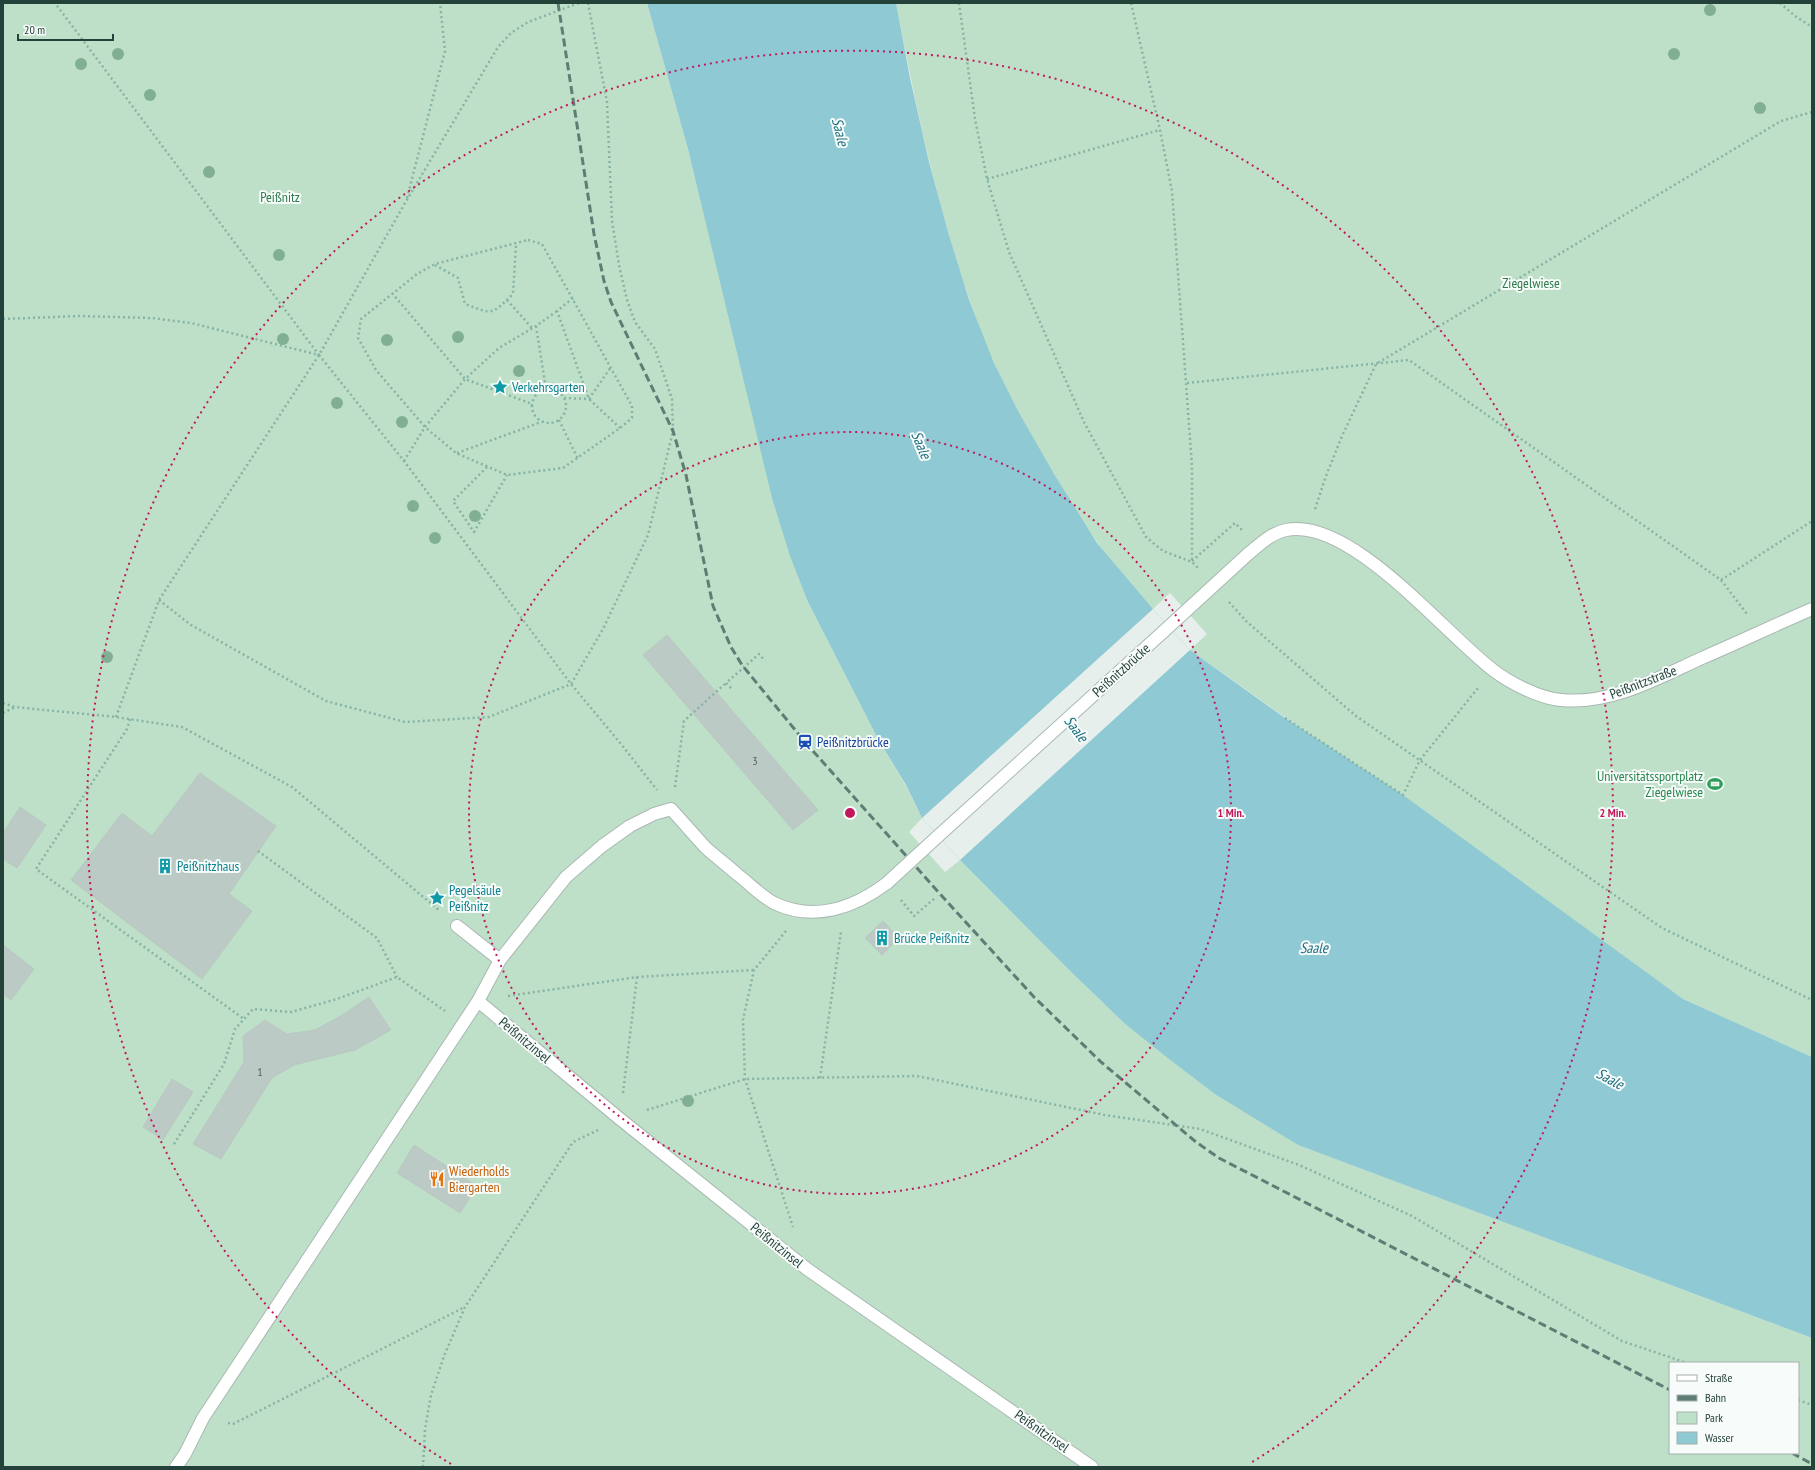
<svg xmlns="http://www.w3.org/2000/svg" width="1815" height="1470" viewBox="0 0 1815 1470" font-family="'PT Sans Narrow',sans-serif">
<rect width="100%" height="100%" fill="#e6efeb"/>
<path fill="#bfe0c8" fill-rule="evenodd" d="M3,3h644l41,146 120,453 70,137 28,47 16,32 -13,14 36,40 15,-12 104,105 60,58 174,122 514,193v129h-1809zM1670,1363h128v90h-128z
M896,3h916v1054l-129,-58 -493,-349 17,-16 -37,-41 -17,16c-19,-22 -40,-43 -56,-67 -52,-73 -99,-158 -128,-243 -33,-96 -54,-196 -73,-296z"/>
<path fill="#8ec9d4" d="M647,3h249l14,75 19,84 19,70 21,68 25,63 24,48 36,63 43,69 56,66 37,41 95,68 118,77 280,204 129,58v281l-514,-193 -83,-51 -46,-35 -45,-36 -60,-58 -104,-105 -38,-42 -16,-33 -28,-46 -70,-137 -18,-46 -18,-58 -84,-349z"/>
<path fill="#e6efeb" d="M1153,609l37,41 -230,210 -38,-42z"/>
<path fill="#bbcac4" stroke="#b8c9c2" d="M667,635l151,175 -25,20 -150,-175z
M200,773l76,53 -47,68 23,17 -50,68 -131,-99 51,-67 30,23z
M20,807l26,18 -29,43 -14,-9v-26z
M883,921l16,17 -17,17 -17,-17z
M3,945l31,24 -23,31 -8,-6z
M369,997l22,33 -36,20 -61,15 -22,13 -51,81 -28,-15 51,-82 -1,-26 22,-16 22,14 28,-4 24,-13z
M172,1079l21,13 -30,48 -20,-13z
M414,1145l63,41 -17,27 -63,-40z"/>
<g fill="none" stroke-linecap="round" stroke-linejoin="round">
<defs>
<path id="minor" d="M1248,554c11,-9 23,-21 38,-24 65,-13 158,103 207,140 17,13 46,28 68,30 50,5 97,-22 141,-42 37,-16 73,-33 110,-49
M936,838l227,-206
M457,926l43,34
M478,1001l142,118 187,150 285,198
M176,1467l9,-13 18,-36 275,-417 22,-41 66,-83 36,-31 28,-20 24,-12 17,-5c12,13 23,26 35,39 10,9 22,18 32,27 12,9 23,21 36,28 40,19 80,5 113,-20"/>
</defs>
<use href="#minor" stroke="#a8b8b2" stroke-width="14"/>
<path stroke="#86b3a5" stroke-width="2.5" stroke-dasharray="2 3" stroke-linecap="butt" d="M959,3l16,116 12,60 22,73 75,170 62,115 17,14 29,11 7,7
M1131,3l29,127 12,61 20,275v95
M1780,3l15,13 17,11
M987,179l173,-49
M407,198l38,-147 -5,-48
M528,240l14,4 90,162v12l-12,10 -57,40 -56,7 -51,-22 -31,-26 -49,-57 -18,-32 3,-19 56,-45 18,-10z
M435,265l23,13 7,26c29,11 26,11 48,-10l3,-50
M392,293l73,86 67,25
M573,298l-16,13 32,88 31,29
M507,300l26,29
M3,319l76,-3 73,2 39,5 128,32 -264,-352
M536,326l10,63
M319,355l85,106 167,223 50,60 36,46
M1187,383l222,-23 312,220 26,34
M532 406a17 17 0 1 1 34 0a17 17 0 1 1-34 0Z
M564,398l25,1 22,-32
M559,420l19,39
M457,453l84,-31
M404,461l21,-34 40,-48 34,-31 37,-22 21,-15
M487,467l-34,34 21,31 33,-57
M1315,509l11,-33 16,-40 34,-72 405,-243 31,-9
M1192,561l43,-38 7,7
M1721,580l91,-59
M159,600l32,25 135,76 79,21 84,-5 82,-33 32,-55 45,-94 25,-104 -1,-32 -17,-50 -20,-27 -8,-22 -8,-35 -7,-44 -5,-119 -19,-99
M1229,602l18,20 109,94 306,212 150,72
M731,688l-5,-5 33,-29 6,7
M3,703l12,4 101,10 66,10 110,60 148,124
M3,713l12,-6
M116,717l43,-117 160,-245 86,-152 93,-156 13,-14 17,-11 51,-19
M1285,718l118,77 17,-35 58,-72
M130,719l-3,10 -91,140 208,150
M675,787l9,-66 42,-38
M258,851l119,87 20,39
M901,900l13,16 21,-18
M786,931l-32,39 -11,50 2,59 48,148
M508,996l129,-19 117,-7
M820,1078l21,-146
M623,1093l14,-116
M647,1110l98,-31 172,-3 188,39 95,14 99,36 113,51 210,125 65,22
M174,1144l50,-80 11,-35 18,-20 38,3 46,-13 60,-22 48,34
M1798,1400l14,5
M228,1423l5,1 232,-117
M423,1467l2,-38 6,-34 13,-39 21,-49 108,-165 25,-12"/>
<use href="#minor" stroke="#fff" stroke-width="12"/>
<path stroke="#5f7d75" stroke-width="3" stroke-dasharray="8 4" stroke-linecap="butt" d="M558,3l36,231 10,47 7,21 62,129 13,44 27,131 18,41 11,18 63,77 136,153 93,102 67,65 95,80 23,16 451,232
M1792,1453l20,11"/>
<defs>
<path id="minor-bridge" d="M1163,632l85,-78
M887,883l49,-45"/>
</defs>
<use href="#minor-bridge" stroke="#a8b8b2" stroke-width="14" stroke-linecap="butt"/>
<use href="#minor-bridge" stroke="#fff" stroke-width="12"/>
</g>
<g fill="#80af93">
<circle cx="1710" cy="10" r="6"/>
<circle cx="118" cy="54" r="6"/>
<circle cx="1674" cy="54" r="6"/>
<circle cx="81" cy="64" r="6"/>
<circle cx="150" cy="95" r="6"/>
<circle cx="1760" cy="108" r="6"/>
<circle cx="209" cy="172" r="6"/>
<circle cx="279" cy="255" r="6"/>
<circle cx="458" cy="337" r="6"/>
<circle cx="283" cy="339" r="6"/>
<circle cx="387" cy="340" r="6"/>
<circle cx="519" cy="371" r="6"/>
<circle cx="337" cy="403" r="6"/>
<circle cx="402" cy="422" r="6"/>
<circle cx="413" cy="506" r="6"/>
<circle cx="475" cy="516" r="6"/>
<circle cx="435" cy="538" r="6"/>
<circle cx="107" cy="657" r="6"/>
<circle cx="688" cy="1101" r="6"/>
</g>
<g fill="none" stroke="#c2185b" stroke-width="2" stroke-dasharray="2 4">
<circle cx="850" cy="813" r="381"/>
<path d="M451 1464A763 763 0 1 1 1249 1464"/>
</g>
<defs>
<symbol id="sight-bare" viewBox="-9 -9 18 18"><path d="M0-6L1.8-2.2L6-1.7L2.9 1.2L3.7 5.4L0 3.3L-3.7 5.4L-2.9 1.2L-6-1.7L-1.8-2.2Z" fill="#0f9aa8" stroke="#f7fbf9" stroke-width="2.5" paint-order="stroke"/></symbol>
<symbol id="station-bare" viewBox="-9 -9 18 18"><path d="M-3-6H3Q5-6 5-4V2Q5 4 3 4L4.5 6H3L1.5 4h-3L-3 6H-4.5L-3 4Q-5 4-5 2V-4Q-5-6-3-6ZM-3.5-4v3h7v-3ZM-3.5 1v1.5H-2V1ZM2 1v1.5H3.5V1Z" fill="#1a4fb4" stroke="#f7fbf9" stroke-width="2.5" paint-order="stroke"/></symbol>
<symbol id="stadium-bare" viewBox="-9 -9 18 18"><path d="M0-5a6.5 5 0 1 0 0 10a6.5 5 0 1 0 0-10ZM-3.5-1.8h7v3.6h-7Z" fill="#2e9e5b" stroke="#f7fbf9" stroke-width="2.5" paint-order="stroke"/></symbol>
<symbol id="building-bare" viewBox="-9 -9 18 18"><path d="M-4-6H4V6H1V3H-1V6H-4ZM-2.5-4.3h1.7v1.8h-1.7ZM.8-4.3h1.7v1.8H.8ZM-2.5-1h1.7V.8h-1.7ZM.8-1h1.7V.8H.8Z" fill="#0f9aa8" stroke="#f7fbf9" stroke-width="2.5" paint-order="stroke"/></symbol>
<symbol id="restaurant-bare" viewBox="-9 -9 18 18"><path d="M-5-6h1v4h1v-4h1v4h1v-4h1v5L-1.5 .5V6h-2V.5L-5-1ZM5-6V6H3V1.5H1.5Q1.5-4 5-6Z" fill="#e8710a" stroke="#f7fbf9" stroke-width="2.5" paint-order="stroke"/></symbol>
</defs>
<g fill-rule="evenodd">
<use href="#sight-bare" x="489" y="376" width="22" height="22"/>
<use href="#station-bare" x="794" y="731" width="22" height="22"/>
<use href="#stadium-bare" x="1704" y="773" width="22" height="22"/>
<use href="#building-bare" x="154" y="855" width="22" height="22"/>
<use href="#sight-bare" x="426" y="887" width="22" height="22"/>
<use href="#building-bare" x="871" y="927" width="22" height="22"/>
<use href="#restaurant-bare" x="426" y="1168" width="22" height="22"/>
</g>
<g text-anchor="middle" stroke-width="4" stroke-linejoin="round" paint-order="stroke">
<g font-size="12" fill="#4a645c">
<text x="755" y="765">3</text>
<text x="260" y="1076">1</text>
</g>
<g font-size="14" fill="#2d7a4b" stroke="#f7fbf9">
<text x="280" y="202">Peißnitz</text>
<text x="1531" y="288">Ziegelwiese</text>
</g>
<g font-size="14" fill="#0d838f" stroke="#f7fbf9" text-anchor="start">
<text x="512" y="392">Verkehrsgarten</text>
<text x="177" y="871">Peißnitzhaus</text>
<text x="449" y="895">Pegelsäule<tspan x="449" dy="16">Peißnitz</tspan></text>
<text x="894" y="943">Brücke Peißnitz</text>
</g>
<g font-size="14" fill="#24423a" stroke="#f7fbf9">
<text transform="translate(1121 670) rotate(-42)" y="5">Peißnitzbrücke</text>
<text transform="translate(1643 682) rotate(-21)" y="5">Peißnitzstraße</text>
<text transform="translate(525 1040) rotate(40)" y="5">Peißnitzinsel</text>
<text transform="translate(777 1245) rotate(39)" y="5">Peißnitzinsel</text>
<text transform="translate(1042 1431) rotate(35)" y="5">Peißnitzinsel</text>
</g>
<g font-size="14" fill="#164399" stroke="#f7fbf9" text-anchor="start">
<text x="817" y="747">Peißnitzbrücke</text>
</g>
<g font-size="14" fill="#27864d" stroke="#f7fbf9" text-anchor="end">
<text x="1703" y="781">Universitätssportplatz<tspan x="1703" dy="16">Ziegelwiese</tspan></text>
</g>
<g font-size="14" fill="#c56008" stroke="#f7fbf9" text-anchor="start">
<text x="449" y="1176">Wiederholds<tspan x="449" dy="16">Biergarten</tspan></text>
</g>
<g font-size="15" font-style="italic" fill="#1c6f80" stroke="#f7fbf9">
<text transform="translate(840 132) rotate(76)" y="5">Saale</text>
<text transform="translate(921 445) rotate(67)" y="5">Saale</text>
<text transform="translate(1076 729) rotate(53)" y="5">Saale</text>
<text x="1314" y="953">Saale</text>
<text transform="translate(1610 1079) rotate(28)" y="5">Saale</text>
</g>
</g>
<circle cx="850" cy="813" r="6" fill="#c2185b" stroke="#f7fbf9" stroke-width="2"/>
<g font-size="12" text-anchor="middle" font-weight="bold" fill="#c2185b" stroke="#f7fbf9" stroke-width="4" stroke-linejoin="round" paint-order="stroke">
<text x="1231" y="817">1 Min.</text>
<text x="1613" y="817">2 Min.</text>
</g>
<rect width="1815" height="1470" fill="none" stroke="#24423a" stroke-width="8"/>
<rect x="1669" y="1362" width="130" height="92" fill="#f7fbf9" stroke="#a3b1ad"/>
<rect x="1677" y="1375" width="20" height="6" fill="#ffffff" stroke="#a3b1ad"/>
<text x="1705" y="1382" font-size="12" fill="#24423a">Straße</text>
<rect x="1677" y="1395" width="20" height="6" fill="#5f7d75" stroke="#a3b1ad"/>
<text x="1705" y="1402" font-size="12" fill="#24423a">Bahn</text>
<rect x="1677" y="1412" width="20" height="12" fill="#bfe0c8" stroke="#a3b1ad"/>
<text x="1705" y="1422" font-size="12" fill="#24423a">Park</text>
<rect x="1677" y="1432" width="20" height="12" fill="#8ec9d4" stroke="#a3b1ad"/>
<text x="1705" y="1442" font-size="12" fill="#24423a">Wasser</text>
<path d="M18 34v6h95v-6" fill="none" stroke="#24423a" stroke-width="2"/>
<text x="24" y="34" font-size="12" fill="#24423a" stroke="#f7fbf9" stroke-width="3" paint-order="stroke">20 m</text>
</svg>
